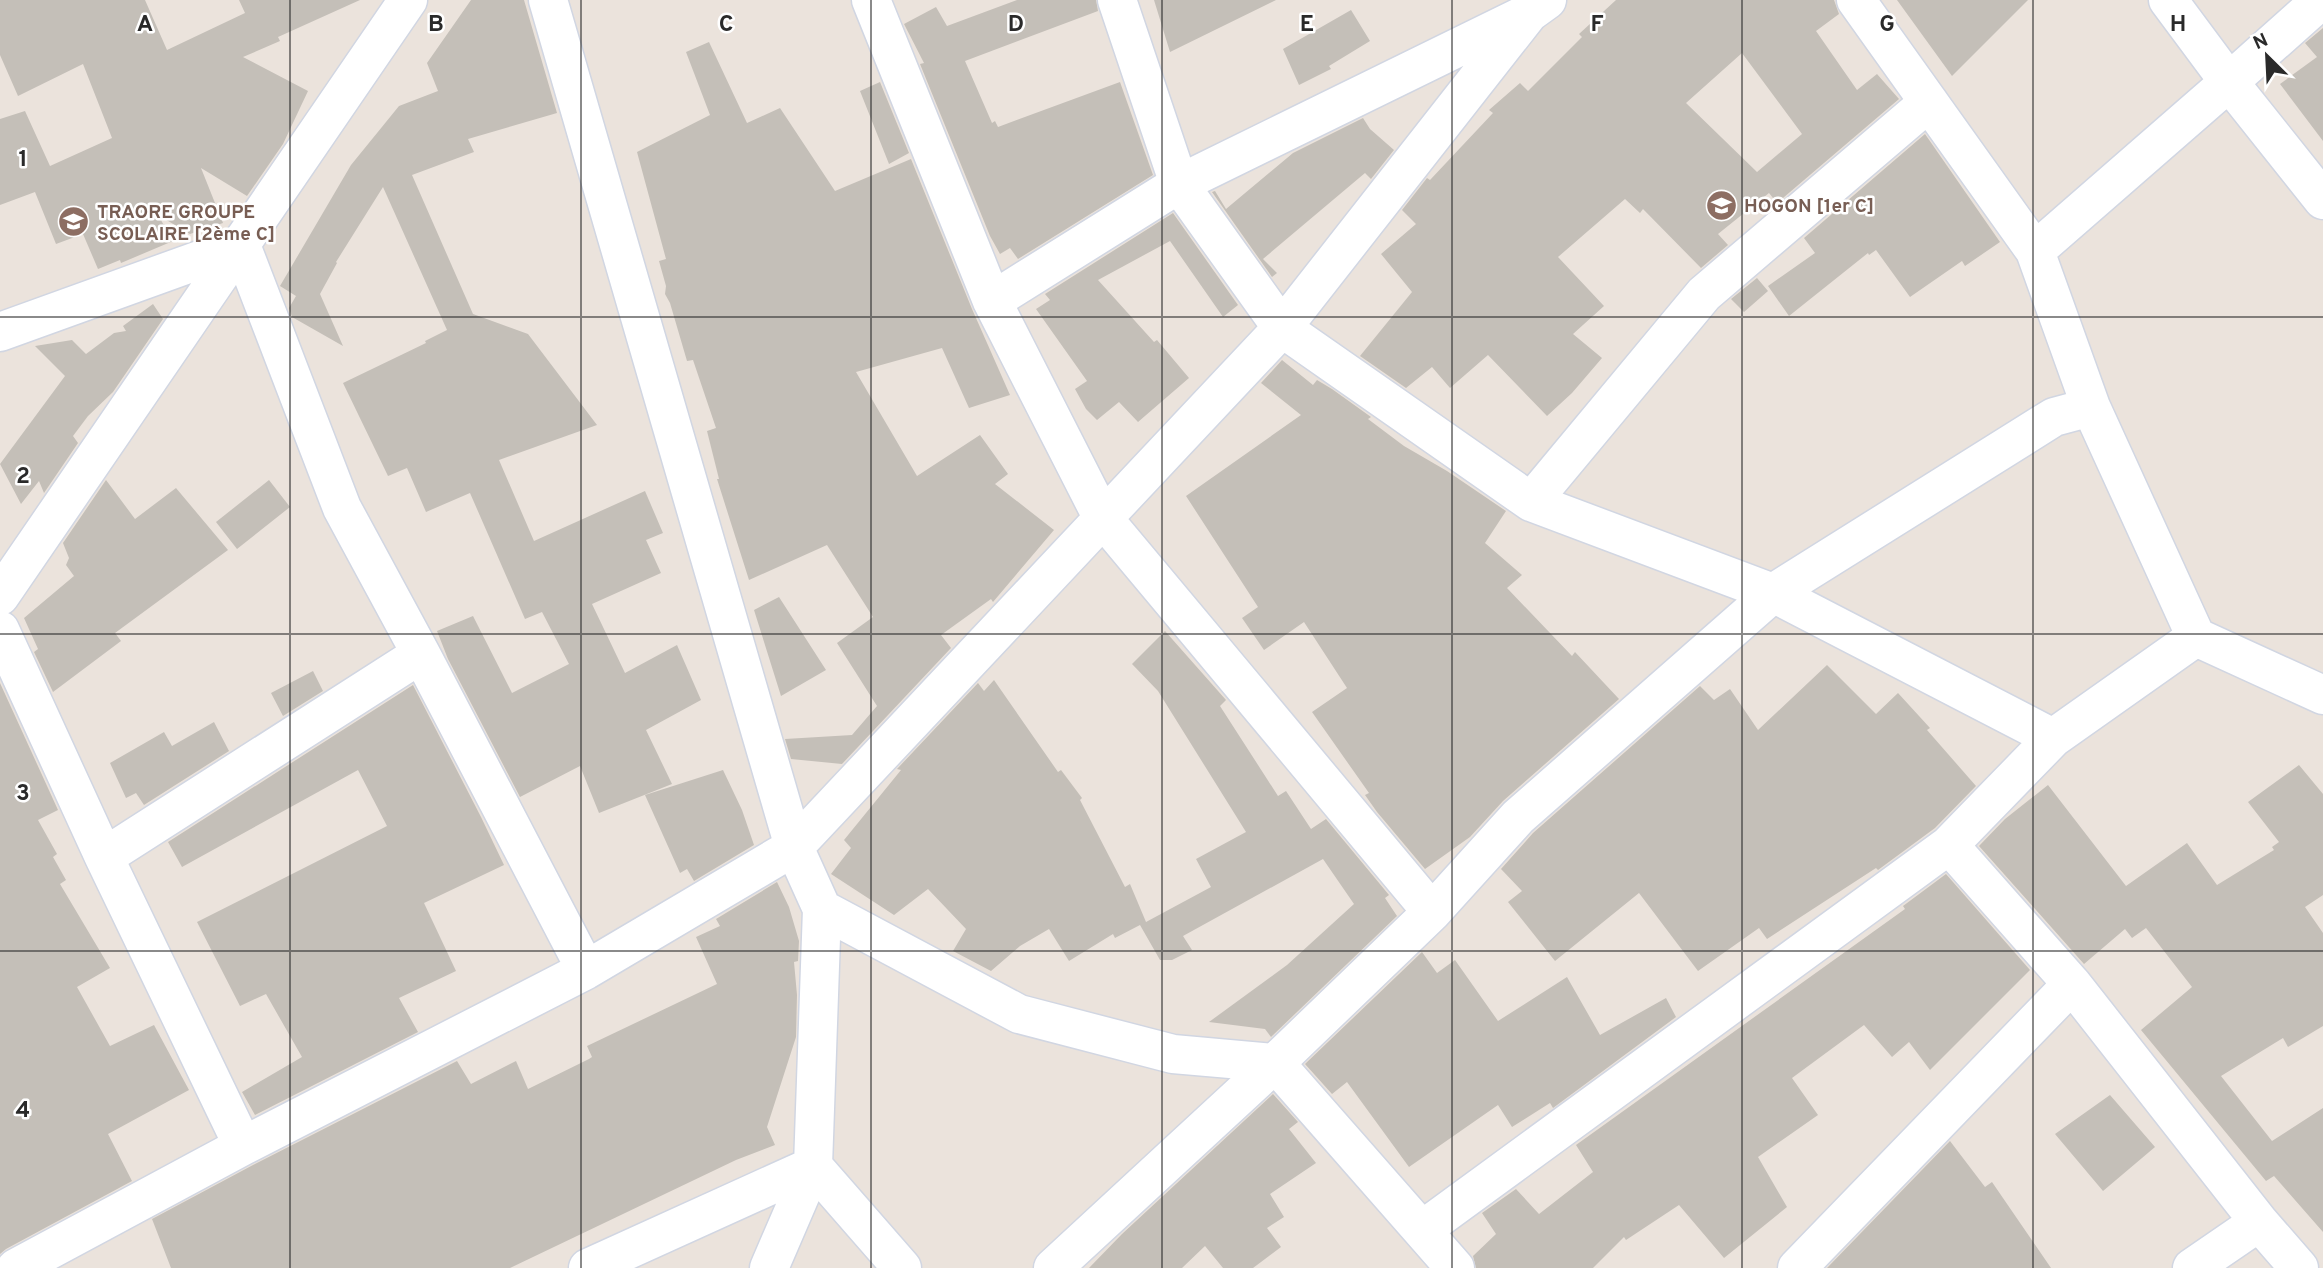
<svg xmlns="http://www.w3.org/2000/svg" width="2323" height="1268" viewBox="0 0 2323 1268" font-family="Overpass,sans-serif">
<rect width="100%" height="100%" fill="#ebe3dc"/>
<path fill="#c4bfb8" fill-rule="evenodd" d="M0,0h145l22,50 78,-37 -6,-13h121l-82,37 2,4 -37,16 65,34 -25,53 -36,52 -46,-28 22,55 -33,11 -32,-19 15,26 -52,22 -1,-3 -22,9 -15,-35 -27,10 -21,-52 -35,13v-86l25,-8 25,55 62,-28 -29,-74 -65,32 -18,-41z
M471,0h53l33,113 -89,26 6,13 -62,23 61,139 55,20 69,91 -98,35 35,81 111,-50 18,42 -17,7 15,33 -69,31 33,69 52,-28 24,55 -55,30 26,54 -73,29 -19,-47 -60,31 -72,-138 -11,-28 36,-15 39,77 57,-29 -27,-52 -17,7 -55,-126 -44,19 -19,-44 -19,8 -45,-93 83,-40 -1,-2 22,-11 -64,-143 -47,75 1,1 -17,31 23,52 -51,-29 -3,-9 7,-12 -16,-10 71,-121 48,-59 39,-15 -11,-28z
M1017,0h79l2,11 -133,50 27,62 3,-2 3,6 122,-45 33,93 -135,84 -8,-11 -10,6 -10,-18 -70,-172 4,-1 -20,-39 32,-17 11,19z
M1154,0h122l-106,52z
M1616,0h218l5,14 -23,17 41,59 20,-16 22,25 -122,104 -8,-10 -51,41 10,11 -27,23 -58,-59 -3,4 -15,-14 -67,58 46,49 -31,28 29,24 -30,35 -25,23 -59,-61 -38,33 -18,-21 -26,21 -46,-32 52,-64 -31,-38 35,-30 -14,-14 25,-32 3,2 63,-67 -4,-3 31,-27 8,8 54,-54 -3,-3zM1742,53l60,81 -45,38 -71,-69z
M1897,0h131l-76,76z
M1351,10l19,31 -41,25 2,3 -32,16 -16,-36z
M2323,28v113l-43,-57 37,-27 -12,-14z
M709,42l38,81 33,-15 55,83 76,-32 61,150 38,86 -41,13 -27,-60 -86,24 61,104 63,-41 28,39 -13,10 59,46 -61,72 -2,-3 -50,36 10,13 -109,116 -51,-5 -6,-20 67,-4 25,-29 -40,-63 36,-26 -46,-72 -78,35 -32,-101h2l-12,-48 9,-3 -23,-68 -6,1 -17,-58 -5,-9 1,-8 -7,-25 7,-2 -29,-107 73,-37 -24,-63z
M880,82l29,71 -20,11 -29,-73z
M1363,118l7,11 24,21 -23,29 -6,-6 -102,86 14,14 -5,4 -60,-85 3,-1 11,18 67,-56z
M1925,134l75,108 -35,24 -3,-5 -52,36 -34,-47 -7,5 -1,-2 -79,63 -21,-30 47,-33 -11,-15z
M1173,213l65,92 -15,12 -53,-76 -72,39 56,62 3,-2 32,38 -51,44 -19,-20 -22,18 -11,-11 -11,-20 12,-8 -51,-72 14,-9 -5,-6z
M1757,278l11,13 -24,21 -13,-13z
M153,304l10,15 -50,73 -25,24 -15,20 5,7 -34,50 -5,-12 -18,23 -21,-40 65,-88 -30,-30 37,-6 14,14 28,-21 12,-2 -3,-5z
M1282,360l31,25 4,-5 15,9 39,28 -3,2 36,27 43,25 59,40 -21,32 37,32 -15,13 65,68 3,-4 44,47 -116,102 -33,36 -45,32 -48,-57 -12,-17 4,-2 -57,-81 35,-24 -43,-66 -40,28 -22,-32 16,-11 -72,-111 115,-81 -40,-32z
M106,480l29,39 41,-31 52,62 -113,83 6,8 -68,51 -19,-40 4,-3 -14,-31 50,-42 -8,-11 3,-7 -6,-15z
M269,480l21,27 -53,42 -21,-27z
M779,597l47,73 -45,26 -27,-86z
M1165,631l61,69 -6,6 58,90 8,-5 25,38 15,-10 63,76 -4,3 12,18 -126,121 -6,-8 -56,-7 78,-57 67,-61 -31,-45 -140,77 9,14 -20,10h-12l-20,-35 -25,13 -2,-4 -44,27 -20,-32 -29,17 -29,25 -38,-20 13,-22 -38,-40 -34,26 -63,-41 20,-26 -7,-8 57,-70 -4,-1 81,-86 6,8 10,-11 64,92 3,-2 21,28 -2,2 45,87 5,-3 16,38 65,-35 -15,-28 50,-27 -88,-141 -26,-27z
M1827,665l49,49 22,-21 32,35 -3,2 49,56 -41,42 -57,42 -2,-2 -109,71 -8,-11 -61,43 -59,-78 -84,68 -47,-59 14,-11 -21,-22 32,-36 167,-147 14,14 16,-11 28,41z
M313,671l10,20 -40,25 -12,-23z
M0,683l58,127 -20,10 19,34 -4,3 13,23 -6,4 50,84 -33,19 33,59 44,-21 35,65 -81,44 24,47 -126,68 -6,5z
M413,685l68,132 23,48 -80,38 32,68 -57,27 19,34 -163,83 -13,-23 60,-35 -36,-63 -26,12 -43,-84 190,-96 -29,-56 -176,97 -14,-25z
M214,722l15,29 -85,54 -8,-12 -10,5 -16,-35 54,-31 8,14z
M2299,765l24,29v101l-18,12 18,26v93l-35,21 -5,-9 -62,38 51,65 51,-33v124l-49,-56 -8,5 -125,-151 51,-43 -46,-59 -14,10 -7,-9 -41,35 -105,-118 26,-27 43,-34 78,101 61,-43 30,42 57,-35 -2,-3 7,-5 -31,-40z
M723,770l19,40 12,35 -60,36 -7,-12 -7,4 -35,-78z
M1946,874l84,96 -100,100 -21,-28 -17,15 -28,-32 -72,53 26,37 -60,42 29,50 -63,51 -45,-53 -53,35 -2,-3 -31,31h-117l-3,-12 23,-22 -14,-21 34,-24 23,25 54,-42 -17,-27 329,-236 -2,-3z
M777,882l12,25 10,34 -1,20 -4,1 3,33 -1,42 -29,90 8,18 -39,15 -226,108h-339l-19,-49 101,-54 204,-104 14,23 45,-23 12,28 61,-30 3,-2 -5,-11 130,-62 -21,-47 24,-11 -4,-7z
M1422,952l15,21 18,-13 43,61 69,-44 33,58 66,-37 10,19 -123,91 -3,-5 -38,24 -14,-22 -89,62 -62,-85 -15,12 -27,-30z
M1273,1094l25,28 -9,7 27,34 -46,31 14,23 -17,11 14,19 -28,21h-30l-18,-22 -23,22h-93l33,-34z
M2110,1095l45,52 -52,44 -48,-57z
M1950,1141l35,46 7,-5 59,86h-224z"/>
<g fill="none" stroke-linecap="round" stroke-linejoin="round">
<defs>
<path id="minor" d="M548,0l246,847 28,62 -9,257 -44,102
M871,0l121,301 110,216 330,395
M1117,0l62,184 103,144 249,174 242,91 280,145
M1856,0l179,251 56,156 105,230 127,58
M2168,0l61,82 94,118
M2035,251l194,-169 92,-82
M992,301l187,-117 341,-167
M0,332l241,-87 101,263 79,146 165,316
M1531,502l173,-208 225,-192
M0,596l408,-596
M0,630l104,227 139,289
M1949,845l123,139 187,238 40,46
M104,857l317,-203
M822,909l197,105 154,40 102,9 180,205
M813,1166l89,102
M1422,1230l527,-385 104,-107 143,-101
M16,1268l227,-122 343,-176 208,-123 488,-519 247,-315 18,-13
M588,1268l225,-102
M1053,1268l222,-205 157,-151 86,-95 255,-224 281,-176 37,-10
M1797,1268l275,-284
M2192,1268l67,-46"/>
</defs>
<use href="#minor" stroke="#d1d6e2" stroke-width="41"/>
<use href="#minor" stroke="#fff" stroke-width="38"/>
</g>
<path fill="none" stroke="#2a2a2a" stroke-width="2" stroke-opacity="0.55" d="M290,0v1268M581,0v1268M871,0v1268M1162,0v1268M1452,0v1268M1742,0v1268M2033,0v1268M0,317h2323M0,634h2323M0,951h2323"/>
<defs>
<symbol id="school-disc" viewBox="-11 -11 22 22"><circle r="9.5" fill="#8d6e63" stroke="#fff"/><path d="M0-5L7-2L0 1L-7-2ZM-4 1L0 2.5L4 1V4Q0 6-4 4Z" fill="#fff"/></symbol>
</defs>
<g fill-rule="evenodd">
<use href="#school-disc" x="1704" y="188" width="35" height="35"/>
<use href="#school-disc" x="56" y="204" width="35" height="35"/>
</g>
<g text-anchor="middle" stroke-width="5" stroke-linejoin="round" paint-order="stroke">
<g font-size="19" font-weight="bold" fill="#785e54" stroke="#fff" text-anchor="start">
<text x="1744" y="212">HOGON [1er C]</text>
<text x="97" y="218">TRAORE GROUPE<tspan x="97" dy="22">SCOLAIRE [2ème C]</tspan></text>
</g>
</g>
<g font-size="23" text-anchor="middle" font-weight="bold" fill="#2a2a2a" stroke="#fff" stroke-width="5" stroke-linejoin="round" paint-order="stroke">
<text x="145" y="31">A</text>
<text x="436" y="31">B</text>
<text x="726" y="31">C</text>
<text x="1016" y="31">D</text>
<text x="1307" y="31">E</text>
<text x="1597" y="31">F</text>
<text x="1887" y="31">G</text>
<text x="2178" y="31">H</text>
<text x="23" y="166">1</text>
<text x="23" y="483">2</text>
<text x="23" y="800">3</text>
<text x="23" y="1117">4</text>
</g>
<g transform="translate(2267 56) rotate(336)" stroke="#ffffff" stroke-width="5" paint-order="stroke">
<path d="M0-5L12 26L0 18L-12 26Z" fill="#2a2a2a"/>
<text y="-10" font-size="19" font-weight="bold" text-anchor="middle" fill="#2a2a2a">N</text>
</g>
</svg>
